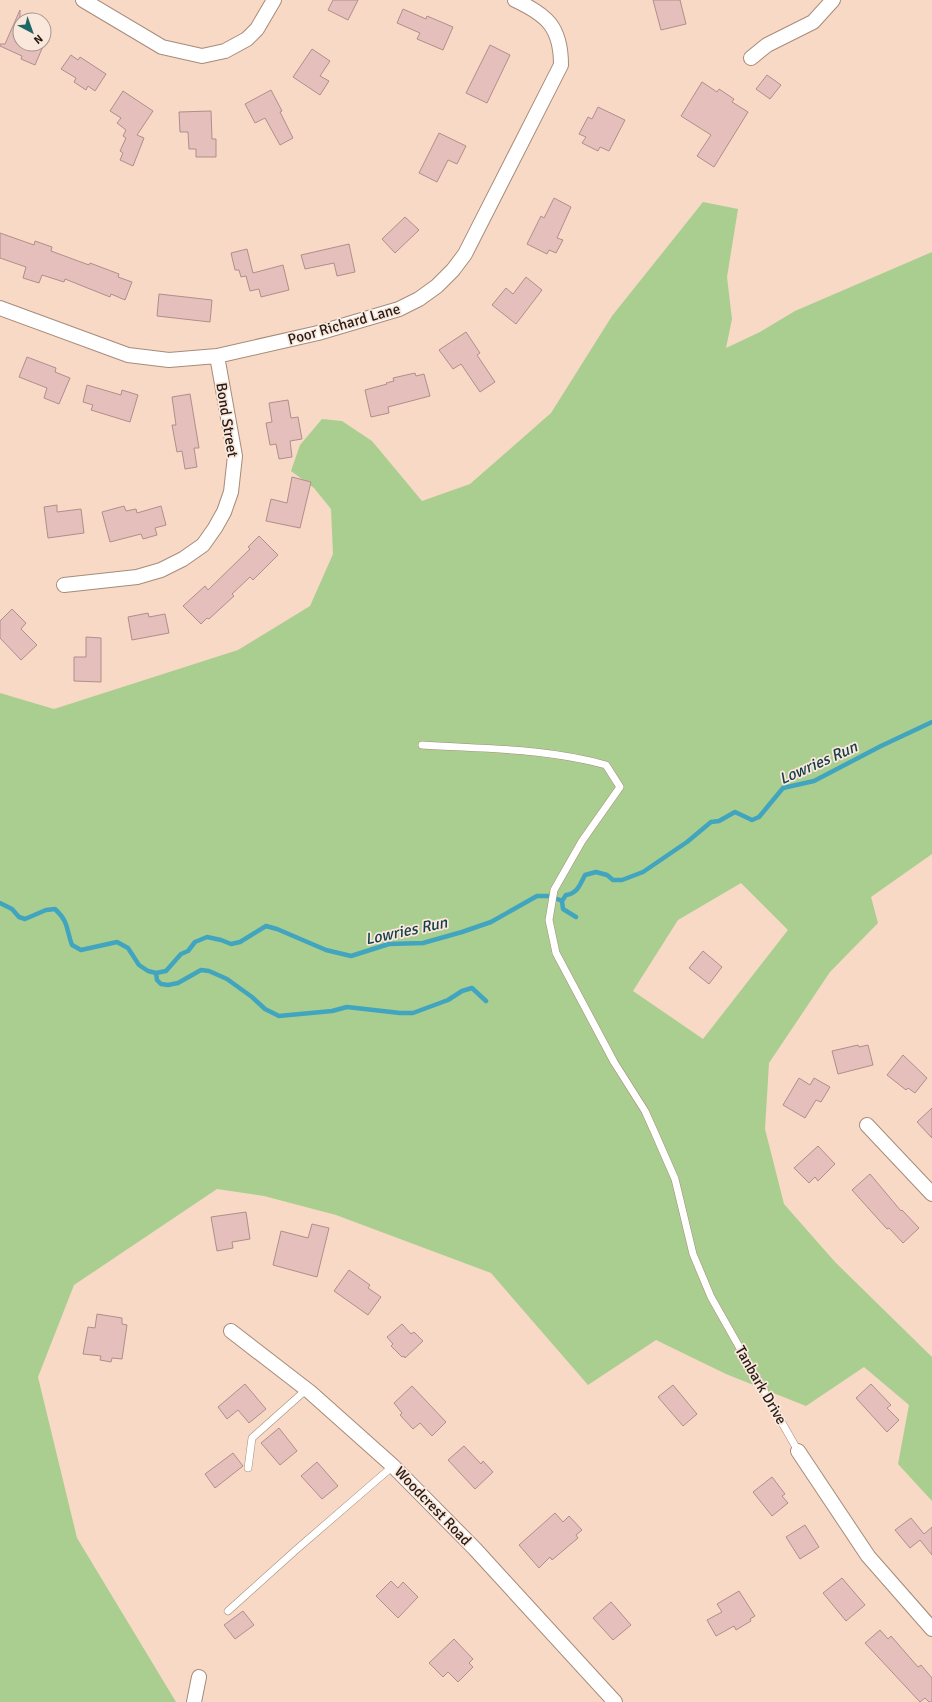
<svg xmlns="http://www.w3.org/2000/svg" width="932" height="1702" viewBox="0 0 932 1702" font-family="Signika,sans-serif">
<rect width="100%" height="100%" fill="#f7d9c5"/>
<path fill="#aace8f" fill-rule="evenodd" d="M703,202l35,7 -11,68 5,42 -6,29 34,-16 35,-21 137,-59v602l-61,43 7,26 -48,49 -61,91 -4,66 19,75 51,58 97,95v144l-34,-37 11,-59 -45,-38 -58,39 -80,-32 -70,-34 -68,45 -97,-112 -155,-58 -72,-19 -47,-7 -143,96 -36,92 39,161 99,164h-176v-1009l54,16 184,-59 72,-44 23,-52 -2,-45 -17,-21 -23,-17 9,-26 22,-26 20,2 30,20 50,60 48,-17 81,-71 61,-97zM741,883l47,47 -85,109 -70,-48 45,-71z"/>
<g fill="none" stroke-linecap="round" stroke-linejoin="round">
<path stroke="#41a5bf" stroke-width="4.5" d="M562,901l4,-6c11,-1 14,-10 19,-20l11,-3 11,3 6,5h9l21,-8 44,-30 24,-20 8,-1 16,-9 17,8 7,-3 24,-29 31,-7 67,-35 51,-24
M562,901l1,8 13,8
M0,903l12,6 7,8 6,2 21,-9 9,-1c14,13 11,20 17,36l9,5 36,-8 11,6 11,17 9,6 8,2 10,-2 15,-17 7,-3 7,-9 12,-5 14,3 10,4 9,-2 26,-16 11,3 49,21 25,6 38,-12 34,-1 39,-11 29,-10 46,-26h13l12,5
M156,973l1,7 4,4 7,1 10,-2 23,-13 8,1 18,8 25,18 13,12 14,7 53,-5 15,-4 53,6h13l35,-13 14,-9 10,-3 14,13"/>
</g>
<path fill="#e4bfbc" stroke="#b18e8b" d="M333,0h25l-10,20 -20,-10z
M653,0h27l6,24 -25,6z
M403,9l23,10 1,-3 26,11 -10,23 -26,-11 3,-6 -23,-10z
M20,10v34h24l-9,21 -14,-6 1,-3 -22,-10v-2h5z
M490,45l20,10 -23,48 -21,-10z
M312,49l18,12 -10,15 9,5 -9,14 -27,-18z
M71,55l7,5 2,-3 26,17 -11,17 -7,-5 -2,4 -12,-8 2,-4 -15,-9z
M767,75l14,10 -11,14 -14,-10z
M702,82l15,10 2,-3 15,10 -2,3 16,10 -34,55 -17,-11 14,-21 -30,-19z
M271,90l11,21 -2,1 13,26 -13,7 -15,-27 -10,5 -10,-19z
M123,91l30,20 -16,24 7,3 -11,28 -13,-6 3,-7 -3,-2 6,-13 -3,-2 3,-6 -9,-7 4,-5 -11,-7z
M598,107l27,13 -16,31 -9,-4 -2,4 -16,-8 4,-6 -7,-3 9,-17 4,2z
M211,111l1,28h4v18h-20v-8h-7l-1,-17h-8l-1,-20z
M439,133l27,13 -9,18 -9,-4 -11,22 -18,-9z
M554,198l17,9 -14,31 6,2 -7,13 -7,-3 -2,4 -20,-10 14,-28 3,2z
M405,217l14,13 -24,23 -13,-14z
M0,233l34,12 1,-4 17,6 -1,4 38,14 1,-2 29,11 -1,3 14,5 -7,18 -14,-6 -1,3 -45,-18 -1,3 -22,-7 -3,8 -16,-5 3,-11 -26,-9z
M349,244l6,28 -18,4 -3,-13 -29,6 -4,-14z
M247,249l6,24 30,-8 6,25 -28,7 -2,-8 -9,2 -4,-15 -5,1 -2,-7h-4l-4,-17z
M526,277l16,13 -26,34 -24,-19 14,-17 7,6z
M159,294l53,6 -2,22 -53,-6z
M466,332l14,21 -3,2 18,27 -15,10 -19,-28 -8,5 -14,-19z
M27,357l29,11 -1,4 15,6 -11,26 -15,-6 3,-10 -28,-11z
M415,373l1,3 8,-2 6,22 -42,11 1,6 -18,4 -6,-27 22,-6 -1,-1 8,-2 -1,-3z
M87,385l34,10 1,-5 16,5 -8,27 -39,-12 2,-5 -10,-3z
M190,394l9,54h-5l3,19 -12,2 -3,-18 -5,1 -5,-27h4l-4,-28z
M288,400l3,18 7,-1 4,22 -12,2 2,16 -13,2 -3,-15 -6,1 -4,-22 6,-1 -3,-19z
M292,477l19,5 -11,46 -34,-7 5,-22 16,4z
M57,505v7l24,-3 3,24 -36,5 -4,-31z
M124,506l2,5 10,-2 1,4 24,-7 5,19 -11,3 2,7 -14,4 -2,-5 -31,8 -8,-30z
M259,536l19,19 -25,25 -3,-3 -18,17 2,2 -25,23 -2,-1 -6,6 -18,-18 22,-20 3,4 42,-41 -2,-2z
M12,609l14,14 -5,6 16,16 -16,15 -21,-22v-17z
M148,613l1,4 16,-3 4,19 -37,7 -4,-23z
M86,637l15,1v44l-27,-1v-24h12z
M703,951l19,16 -13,17 -20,-16z
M858,1045l1,2 9,-2 5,20 -35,9 -6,-23z
M903,1055l24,23 -12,15 -7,-5 -2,2 -19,-15z
M799,1078l11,7 4,-7 16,9 -9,15 -5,-2 -11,18 -22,-13z
M932,1108v30l-15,-16z
M818,1146l17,18 -17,17 -3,-4 -6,6 -15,-15z
M870,1174l31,37 1,-1 17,18 -16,15 -14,-15 -2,1 -35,-39z
M246,1212l4,27 -18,3 1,6 -16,3 -6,-34z
M312,1224l17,4 -12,49 -44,-12 8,-34 27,7z
M349,1270l21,15 -2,3 13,9 -13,18 -34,-24z
M97,1314l25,4v6l5,1 -5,34 -10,-1 -1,4 -11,-2 1,-4 -18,-2 5,-27 7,1z
M402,1324l9,10 3,-2 9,9 -18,17 -1,-2 -2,1 -11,-11 2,-2 -6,-7z
M245,1384l21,25 -17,14 -11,-13 -11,9 -9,-12z
M871,1384l20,21 -4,3 12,12 -12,12 -31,-34z
M673,1385l24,29 -14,12 -25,-29z
M412,1386l34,36 -14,14 -12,-13 -7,6 -13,-14 2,-2 -8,-10z
M279,1428l18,23 -17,14 -19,-22z
M464,1446l17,18 2,-3 10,11 -18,17 -27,-29z
M233,1453l10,13 -28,22 -10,-14z
M317,1462l21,24 -16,13 -21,-23z
M772,1477l13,17 -3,2 6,7 -16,13 -19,-24z
M555,1513l8,9 6,-6 13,14 -6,5 2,3 -26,22 -2,-3 -11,11 -20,-23z
M911,1518l13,16 8,-7v28l-12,-15 -10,8 -15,-18z
M805,1525l14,22 -19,12 -14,-22z
M842,1578l23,27 -19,16 -23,-28z
M391,1581l7,7 5,-6 15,15 -20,21 -22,-22z
M739,1591l16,25 -5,3 1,2 -15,9 -2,-4 -18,10 -9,-16 15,-8 -5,-8z
M611,1602l20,23 -18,15 -20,-22z
M243,1611l11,14 -19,14 -11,-14z
M880,1630l8,9 3,-3 27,31 3,-2 11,13v24h-3l-4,-4 -5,4 -55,-59z
M454,1639l19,20 -4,4 4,4 -15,15 -10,-10 -5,5 -14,-14z"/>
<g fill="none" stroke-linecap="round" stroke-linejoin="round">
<defs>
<path id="lane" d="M422,745c62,4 124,3 184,20l14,22 -38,54 -28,49 -5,30 7,33 58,109 31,49 9,20 21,48 18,75 18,43 87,154
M248,1468l4,-30 55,-49
M228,1611l69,-62 96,-83"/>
<path id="street" d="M83,0l79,47 40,9 23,-5 22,-12 10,-10 17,-29
M751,58l16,-13 46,-23 20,-22
M0,308l128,47 41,5 48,-4 101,-23 81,-24 20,-10 18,-13 16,-16 12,-16 96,-189c0,-38 -14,-50 -46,-65
M64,585l73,-8 24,-7 22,-11 20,-14 12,-17 9,-16 7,-20 4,-36 -18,-100
M867,1125l65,69
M231,1331l79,61 83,74 82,83 140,153
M798,1451l70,105 64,73
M194,1702l5,-25"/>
</defs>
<use href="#lane" stroke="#a78b79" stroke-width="8"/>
<use href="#street" stroke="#a78b79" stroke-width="16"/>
<use href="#lane" stroke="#fff" stroke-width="7"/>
<use href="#street" stroke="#fff" stroke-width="14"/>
</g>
<g text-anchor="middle" stroke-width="3.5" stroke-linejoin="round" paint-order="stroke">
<g font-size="15" fill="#271c15" stroke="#fbe8dd">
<text transform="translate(344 324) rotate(-16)" y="5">Poor Richard Lane</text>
<text transform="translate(227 420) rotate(81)" y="5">Bond Street</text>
<text transform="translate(761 1385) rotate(60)" y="5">Tanbark Drive</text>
<text transform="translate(433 1506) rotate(46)" y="5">Woodcrest Road</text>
</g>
<g font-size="16" font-style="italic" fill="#113e49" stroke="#fbe8dd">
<text transform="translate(818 762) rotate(-24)" y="6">Lowries Run</text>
<text transform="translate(406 930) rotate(-12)" y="6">Lowries Run</text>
</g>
</g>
<g transform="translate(32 32) rotate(139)"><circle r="19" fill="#fbe8dd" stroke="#a6968d"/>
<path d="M0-3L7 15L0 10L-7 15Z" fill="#1b6866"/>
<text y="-6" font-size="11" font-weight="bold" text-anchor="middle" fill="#271c15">N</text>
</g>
</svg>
